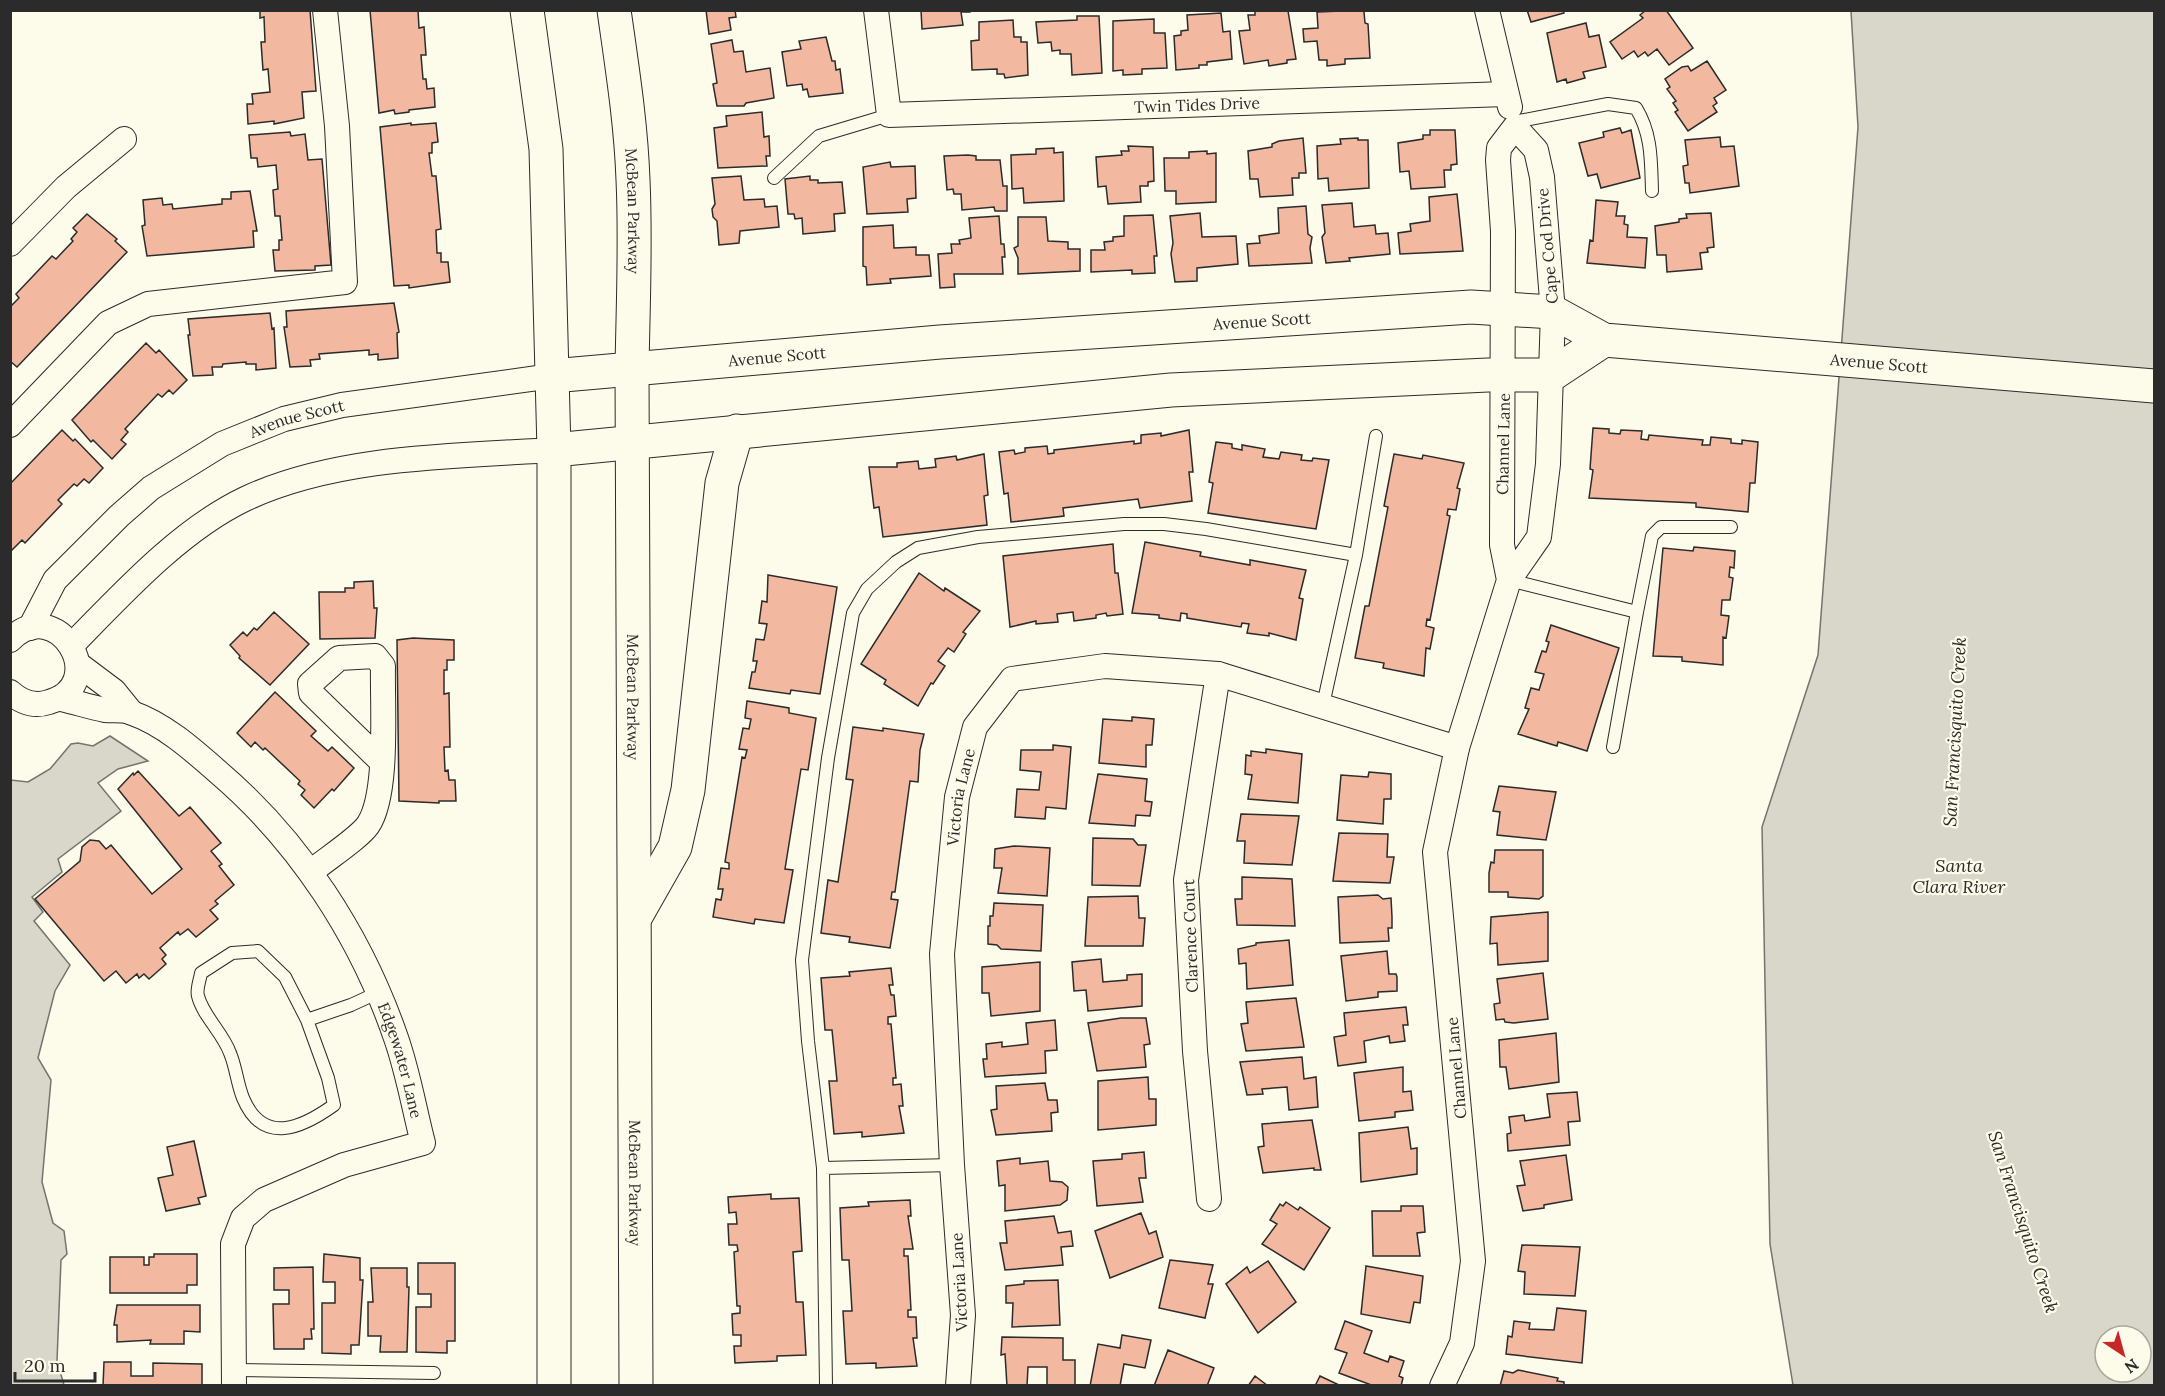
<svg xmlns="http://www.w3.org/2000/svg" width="2165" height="1396" viewBox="0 0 2165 1396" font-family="Lora,serif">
<rect width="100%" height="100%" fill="#fdfbea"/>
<path fill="#d8d7c9" stroke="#74746e" stroke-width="1.5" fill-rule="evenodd" d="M1851,11h303v1374h-361l-23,-141 -8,-417 56,-172 40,-528zM2105,1336h36v36h-36z
M110,736l38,25 -30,8 -20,14 23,28 -63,48 4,13 -30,25 11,15 -9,9 36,44 -15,26 -17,67 13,22 -9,102 11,41 11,8 3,23 -6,6 -4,101 7,24h-53v-605l17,2 22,-13 21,-25 7,-1 15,3z"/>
<path fill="#f2b8a0" stroke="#2b2b2b" stroke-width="1.5" d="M260,10h50l6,81 -14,1 2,26 -30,6v-3l-26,3 -1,-20h6l-1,-10 18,-2 -2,-23 -5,1 -2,-28h4l-1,-25 -4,1z
M370,10h48l1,18 5,-1 2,28h-5l2,24h3l1,10 7,-1 1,19 -26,3v2l-14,2 -1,-4 -15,3z
M706,10h29l1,7 -7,1 2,12 -22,4z
M921,10h49v2h-9l2,13 -41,4z
M1255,10l33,1 8,48 -9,1v3l-18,3 -1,-6 -24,4 -5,-33 11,-1 -2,-15h7z
M1366,10l-2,2 1,11 3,1 2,34 -25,1v5l-18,2v-6h-8l-2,-19 -13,1 -1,-13 15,-1 -1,-16z
M1527,10h36l1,3 -33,9z
M1646,10h20l27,38 -24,17 -12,-16 -9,7 -3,-4 -7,5 -4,-6 -12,8 -12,-17 33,-24 -3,-3z
M1221,13l2,19 7,-1 2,28 -25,3v3h-8v3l-23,2 -2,-34 7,-1v-4l7,-1 -1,-15z
M1077,16h22l3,57 -30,2 -1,-21h-11v-4l-8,1 -1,-9 -13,1 -2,-21 41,-2z
M1154,19v14h11l2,35 -25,1v5l-19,1v-5l-10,1v-50z
M1013,20l1,17h7v5h6l1,33 -23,3 -1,-4h-7v-5l-25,1 -1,-29 8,-1v-18z
M1586,23l3,14 10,-2 7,32 -23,5 2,6 -18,5 -1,-4 -9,3 -10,-49z
M826,37l6,24h3l1,9 4,-1 3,24 -34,4 -2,-8 -4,1 -1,-6 -15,2 -5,-34 19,-3 -2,-8z
M732,40l2,12 9,-1 3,21 24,-4 4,30 -28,5 -2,3h-27l-4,-22 4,-1 -6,-39z
M1707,61l19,29 -12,8 3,5 -4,3 4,6 -29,19 -13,-19 3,-2 -5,-7 3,-2 -9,-12 3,-2 -5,-8 17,-12 6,-1 3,5z
M762,112l2,25 5,-1 1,20h-4l1,10 -49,2 -4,-40 13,-2 -1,-10z
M411,123v2l25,-2 2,19 -6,1v10h-3l3,23h4l5,53 -5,1 1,23h4v9h7l2,20 -41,6v-3l-15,1 -14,-159z
M1620,128l2,5 9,-3 9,48 -39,10 -4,-14 -9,2 -9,-33 25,-6 -1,-5z
M1430,130h25l2,34 -6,1v5h-7l1,17 -34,2 -2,-18 -9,1 -2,-29 25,-4v-4h7z
M290,132l1,4 14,-2 3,26 14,-1 9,106 -16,1v4l-40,1 -2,-21h6v-10h3l-2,-24h-5l-2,-26 5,-1 -2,-24 -18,2 -1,-9h-6l-2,-23z
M1720,137l1,10 13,-1 5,40 -49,7 -1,-10h-4l-2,-17 5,-1 -3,-25z
M1303,138l3,35h-7v5h-7l1,17 -33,2 -2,-18h-8l-2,-28 24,-4v-3l7,-3z
M1358,138v2h10l1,48 -40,3 -1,-13 -10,1 -1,-33 24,-2 -1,-5z
M1128,146l25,1 1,34 -6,1v4h-8l1,16 -33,2 -2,-18 -8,1 -2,-30 26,-2 -1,-4h8z
M1054,148v5l9,-1 1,49 -40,2 -1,-15 -11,1 -1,-34 25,-1v-5z
M1207,151v3l9,-1v49l-40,2v-13h-11l-1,-33h25v-6z
M968,155l8,1v4h24l3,26h4v25h-12l-1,-4 -32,3 -1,-16h-7l-1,-5 -6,1 -3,-34z
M890,162l1,5 24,-1 1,32 -9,1 1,13 -41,2 -4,-47z
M741,176l3,24 20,-1 1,8 12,-1 2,21 -39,4 -1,12 -20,2 -2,-24 -4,-4 -1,-8 3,-5 -3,-26z
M810,176v4h8v3l24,-1 3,31 -11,1 1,17 -32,3 -1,-16 -7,1 -1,-5h-6l-3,-35z
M250,191l7,40h-4l1,16 -107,9 -5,-30 3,-1 -2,-25 19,-2 1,7 9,-1 1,5 49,-5v-5h9v-7z
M1457,194l6,57 -63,3 -2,-21 13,-2 -1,-7 20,-3 -1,-24z
M1596,200l22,2 -2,14h9l-1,8 4,1 -1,12 20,1 -2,30 -58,-5 3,-23 3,1z
M1352,203l2,24 21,-2 1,9 12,-1 2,21 -41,4 1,3 -24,2 -4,-26 3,-4 -3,-28z
M1306,206l2,28 4,3 -2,11 2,15 -63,3 -2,-22 13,-1 -1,-7 20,-3 -1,-25z
M1200,213l2,24 34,-1 2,28 -41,4v13l-22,1 -4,-28 2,-11 -3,-27z
M1711,213l3,34 -7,1 1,4 -8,1 2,16 -35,3 -1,-17h-9l-2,-29 24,-4v-3l8,-1 -1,-4z
M87,214l30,25 -2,2 12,11 -110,115 -7,-6v-54l9,-9 -3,-4 36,-38 4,3 17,-18 -2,-2 6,-7 -4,-4z
M1153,215l4,41h-3l1,17 -23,1v-4l-41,2v-22h14l-1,-8 9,-1v-4l11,-1v-20z
M999,216l2,28h3l1,13h-3l1,17h-49l1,13 -15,1 -2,-34 14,-1 -1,-9h9l-1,-4 12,-2 -2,-20z
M1018,217h28l2,24 20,1v7h12v22l-62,3v-16l-4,-10 4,-2z
M893,225l1,23 22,-1v8h13l2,21 -41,3 1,4 -24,2 -1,-18 -3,-1v-39z
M394,303l5,29 -2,1 1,25 -20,2v-6l-9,1v-5l-50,4 1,5 -10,1 1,6 -21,1 -6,-40h3l-1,-16z
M270,313l2,16 2,-1 2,40 -20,2v-6h-10v-2l-23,2 -1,3h-10l1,8 -20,1 -5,-41h2l-2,-16z
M146,343l10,10 3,-3 28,30 -14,14 -4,-4 -7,7 -4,-3 -33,35 3,3 -7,8 5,4 -14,15 -19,-19 -2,2 -19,-22z
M1593,428l16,1v4l11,1 1,-4 21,1 -1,8 7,1 1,-5 54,5 -1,5h8l1,-8 20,2v4l11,1v-4l16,2 -3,41h-5l-2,29 -52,-5v-4l-107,-5 4,-28 -3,-1z
M62,430l11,11 2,-2 28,29 -14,15 -5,-4 -7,7 -3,-2 -16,16 4,4 -37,39 -3,-3 -12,12v-68z
M1189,430l4,42h-4l3,29 -52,7 -2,-9 -75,9 1,8 -53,6 -3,-29 -4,1 -5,-42 15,-2 1,4 10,-2v-4l22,-2 1,8 6,-1v-3l80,-9v3l7,-1v-8l20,-2v3z
M1216,442l16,2v4l10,2v-5l23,4 -2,8 16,2 2,-7 21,3 -1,5 11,1 1,-3 16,2 -13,69 -108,-16 5,-30 -4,-1z
M984,454l4,41 -4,1 3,29 -104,12 -4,-30 -5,1 -5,-41h28v-4l21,-2 1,8 17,-2 -1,-8 21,-3 1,4z
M1394,454l28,5 1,-4 41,8 -7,25 3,1 -4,21 -8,-1 -1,6 3,1 -20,104 -3,-1 -1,7 8,2 -4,21 -4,-1 -2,28 -41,-8 1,-5 -29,-5 10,-52h4l19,-99 -4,-1z
M1145,542l56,10 -1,4 50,9v-5l56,10 -7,28 4,1 -7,41 -27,-7v3l-22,-3 2,-9 -7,-1 -1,4 -54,-9v-4l-6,-1 -1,8 -21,-3v-3l-27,-2z
M1113,544l2,29h3l5,41 -16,2 -1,-3 -10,2v3l-22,3 -1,-9 -16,2 1,8 -22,2v-3l-26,6 -7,-71z
M1694,547l41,4 -1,17 -4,-1 -1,10 4,1 -3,22h-8l-1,15 8,1 -3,22 -3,-1v28l-41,-4v-4l-29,-1 10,-108 30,3z
M919,573l25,18 1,-3 35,23 -17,21 3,2 -12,18 -6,-4 -10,13 7,5 -12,18 -2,-1 -13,23 -34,-22 2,-4 -25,-16z
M768,575l69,12 -17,107 -29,-4 -1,4 -41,-6 3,-16h3l2,-11h-4l3,-22 8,1 3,-16 -8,-1 3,-22 5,1z
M373,581l1,27h3l-2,30 -55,1 -1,-47h26v-4h9v-6z
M274,612l35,32 -39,41 -31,-27 1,-2 -10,-11 13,-13 4,4 7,-8 3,2z
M1551,625l68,23 -32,103 -29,-9 -1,4 -39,-12 11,-25 -4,-1 6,-20 8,2 5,-16 -9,-2 7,-21 4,1 3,-10 -3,-1z
M413,638l41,2v20h-7v10h-3v24l5,-1 1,54h-6l1,24 3,-1 1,10h6l1,21h-17v2l-40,-2 -2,-161z
M275,692l41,39 -5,5 17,15 4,-4 22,21 -20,23 -2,-2 -18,19 -13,-13 4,-5 -7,-6 2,-3 -35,-33 -2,2 -8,-8 -4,5 -14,-14z
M747,701l42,7v5l27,5 -8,52 -7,-1 -16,100 8,1 -9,53 -29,-4 -1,5 -41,-7 3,-18 5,1 2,-11h-5l3,-21 8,1v-6l-4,-1 17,-105 3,1 2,-8 -8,-1 4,-21 6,1 2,-10 -6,-1z
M1132,717l22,2 -2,26h-6v22l-47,-4 4,-44 29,2z
M853,727l30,4v-3l41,6 -4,16 -2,32 -8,-1 -15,111h-3l-1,7 7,1 -8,48 -41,-6 1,-5 -29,-4 7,-53 10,2 15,-102 -7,-1z
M1053,745l18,2 -5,62 -20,-2 -1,12 -30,-2 2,-28 22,1 2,-18 -21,-2 1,-20h32z
M1266,749l36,5 -4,49 -50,-4 4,-24 -7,-1 1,-19 5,1v-5l15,2z
M138,771l41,45 11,-9 31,36 -10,8 11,13 -3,2 15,19 -19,16 3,3 -8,6 8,9 -22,18 -8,-8 -8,6 -2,-3 -18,16 6,7 -4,4 4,5 -17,15 -5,-5 -5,4 -2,-4 -11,9 -10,-12 -12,10 -69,-82 45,-38 2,-14 8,-7 9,1 7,8 5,-4 41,49 30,-25 -64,-80 15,-16 1,2z
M1369,772l22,2v25h-7l-1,25 -46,-4 4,-45 27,2z
M1098,774l49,5 -2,22 7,1 -2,14 -14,-1 -1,11 -46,-3z
M1499,786l57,6 -10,48 -49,-5 3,-23 -7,-1z
M1241,814l58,2 -7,49 -48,-2 1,-22h-8z
M1339,833l49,1 -1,23h7l-4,26 -57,-2z
M1093,838l40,1 5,6h8l-6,41 -48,-1z
M1014,846l36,2 -3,48 -49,-3 4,-25h-8l1,-19z
M1495,850h48v46l-4,3 -31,-2v-5h-19v-19l2,-11 3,1z
M1242,877l50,2 3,47 -58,-1 -2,-26h7z
M1378,895l5,4 8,-1 1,19v11h-4l1,13 -49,2 -2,-46z
M1138,896l1,22h6l-2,28h-58l3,-49z
M994,903l49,2 -2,46 -40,-2 -4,-4 -9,-1v-18h2v-10h3z
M1548,912v49l-50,4 -1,-22 -7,1 1,-27z
M1289,940l4,45 -46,4 -1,-26 -7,1 -1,-15 18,-4v-2z
M1387,951l2,23h7l1,3v14l-19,1v5l-32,4 -5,-45z
M1101,959l2,23 24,-2v-5l15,-1v32l-54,5 -2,-21 -12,1 -2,-29z
M1040,962v49l-49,5 -2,-23h-7v-26z
M891,968l2,17h-4l2,10h3l2,21 -8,1v7h3l5,54h-3v7l8,-1 2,22h-4l5,27 -42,4v-5l-28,2 -5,-53h8l-5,-51h-7l-4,-52 29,-2 -1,-4z
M1543,973l5,46 -34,4 -9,-1 -1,-3 -8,1 -2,-16 6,-1 -3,-24z
M1296,998l8,49 -58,4 -5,-27 7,-1 -2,-21z
M1406,1007l2,18h-5l2,16 -15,2 -1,-7 -25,5 2,21 -28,4 -4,-29 12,-2 -2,-22z
M1121,1018h25l4,26 -6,1 2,22 -49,4 -9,-48z
M1055,1020l2,30 -12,1 1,22 -61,4 -2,-18h4l-1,-15 16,-2v5l26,-3 -2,-21z
M1556,1033l3,49 -50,7 -3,-22h-6l-1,-27z
M1302,1057l2,22 12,-2 2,30 -29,3 -2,-23 -25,2 1,5 -16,1 -7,-33z
M1403,1067v25l8,-1 2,19 -18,2v5l-36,4 -5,-48z
M1148,1077l1,22h7v26l-58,5v-49z
M1045,1083l3,17h9l1,12 -7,1 1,18 -56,4 -5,-25 6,-1 -1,-23z
M1577,1092l3,29 -12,1 2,23 -62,6 -1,-17 4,-1 -2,-16 15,-2 1,6 25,-4 -3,-23z
M1312,1120l9,50h-7v-2l-51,5 -5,-26 6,-1 -2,-22z
M1408,1127l3,22 6,-1v26l-56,8 -2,-49z
M194,1141l12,55 -8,2 2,6 -34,7 -8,-33 15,-3 -6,-28z
M1144,1152l2,26h-7l4,24 -46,4 -4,-45 29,-2v-5z
M1566,1155l6,45 -28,5v3l-21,3 -6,-25 8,-1 -5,-24z
M1020,1158v6l28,-3 2,20 12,1 6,5 -1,13 -7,5 -55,6v-26l-6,1 -2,-25z
M771,1194v5l28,-1 3,53 -9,1 3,50h7l3,53 -29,1v5l-42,2 -1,-17h7v-11h-8l-1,-21 8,-1v-7h-3l-3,-54 4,-1 -1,-6h-8l-1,-21h9l-1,-12 -7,1 -1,-16z
M910,1200l1,16h-3l5,33h-9v7h4l3,54h-3v7h8l1,21h-4l4,28 -41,2v-5l-30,1 -3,-53h9l-3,-51h-7l-2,-52 29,-2 -1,-4z
M1286,1202l12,8 2,-3 30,21 -26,42 -42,-26 15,-20 -7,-4 10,-16 3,2z
M1401,1206h22l2,26 -8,1 3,23h-47l-1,-45h29z
M1141,1213l8,21 7,-3 7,26 -53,21 -15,-47z
M1054,1216l4,17 13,-2 2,15 -12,1 2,18 -58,5 -5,-27h7l-2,-22z
M1522,1245l58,2 -5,49 -51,-2 1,-22 -7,-1z
M154,1254h43v31h-10v8h-77v-36h34v8h5v-8h5z
M324,1254l36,4v22h3l-4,65h-8v9l-29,-1v-50h13v-21h-12z
M1170,1260l43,5 -5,19h5l-8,34 -46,-10z
M1268,1261l28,41 -38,31 -32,-49 21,-17 3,6z
M418,1263h37v78h-8v12l-31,-1v-45h15v-13h-13z
M1366,1266l57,10 -3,27 -6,-1 -4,21 -49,-9z
M313,1267l1,62h-3l1,10h-8v10h-30l-1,-45h16v-14h-15v-22z
M371,1268h36v19h2l-2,65h-27l1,-16h-13v-34h5z
M1058,1280l2,45 -48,2 1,-24h-7v-17l18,-2v-3z
M117,1305h83v27l-16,-1v13h-34l1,-4 -34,2v-17h-3z
M1557,1308l29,3 -4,52 -76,-9 2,-18 4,1 2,-16 16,2 -1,6 25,1z
M1345,1321l27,10 -8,22 24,9 2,-6 14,5 -5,15 4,2 -2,8h-27l-35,-13 8,-20 -12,-4z
M1122,1335l29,5 -6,28 -21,-4 -4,22h-30l8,-42 22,4z
M1002,1337l61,1v22h12v26h-28v-19h-19l-1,19h-20l-2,-32 -4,1z
M1168,1350l46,18 -7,18h-53z
M104,1362h27v14h22v-13l49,1v22h-99z
M1518,1370l40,8 -1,3 7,1v4h-64l4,-15 9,2z
M1255,1376l13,10h-20z
M1320,1376l19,9 -1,1h-23z"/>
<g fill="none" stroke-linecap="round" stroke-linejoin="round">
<defs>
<path id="service" d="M1514,122l94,-18 28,4c16,26 15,53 16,83
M774,178l45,-42 70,-21
M1509,580l128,32 -24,135
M1637,612l15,-76 9,-9h70
M1323,705l33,-150
M307,1020l21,58 6,27c-32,23 -71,41 -91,-7 -6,-15 -7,-31 -13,-45 -7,-20 -27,-37 -32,-57 -2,-6 2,-16 3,-23l31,-20 26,-2 27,26 22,43 44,-15 26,-12
M823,1168l-15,-127 -6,-81 26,-202 25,-145 14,-24 29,-27 22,-14 60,-11 146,-13h40l42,5 150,26 20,-119
M234,1370l200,3
M826,1386l-3,-218 129,-3"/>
<g id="minor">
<path id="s1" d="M876,10l13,105 617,-21"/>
<path d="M1487,10l23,97"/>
<path d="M10,244l56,-57 58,-48"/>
<path d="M10,425l98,-102 40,-19 197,-22 -8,-156 -12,-116"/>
<path id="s2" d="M30,628l25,-48 64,-64 32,-28 71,-44 62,-25 58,-14 210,-29"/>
<path d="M10,640c47,-48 102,44 39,62 -15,5 -28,0 -39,-10"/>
<path d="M72,645c50,-51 108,-115 173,-146 91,-43 210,-43 309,-49"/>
<path d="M78,664l36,27 17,21"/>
<path id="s3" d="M61,699c14,3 29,8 44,11 9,1 19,-1 27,3 32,11 61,37 86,59 81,69 143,164 178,266 12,34 18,70 27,105l-79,22 -80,35 -21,18 -10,26 1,142"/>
<path d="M311,872c14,-12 48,-34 57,-47 21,-31 14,-120 15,-159l-8,-10 -36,2 -29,26 1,9 70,68"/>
<path d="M1209,1199l-14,-148 -9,-171 32,-206"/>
<path id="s4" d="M958,1386l5,-71 -11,-150 -10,-211 15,-157 18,-70 37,-48 93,-13 113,8 239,74"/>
<path d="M1442,1386l20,-43 11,-82 -38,-409 22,-104 52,-168 30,-43 9,-73 5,-152 -11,-135 -6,-27 -21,-23 -16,21 -1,12 5,71 -1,314 7,35"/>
</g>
<g id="secondary">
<path d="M527,10l19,139 8,301v936"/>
<path id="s5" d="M614,10c8,57 17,113 19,170 3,63 0,125 -1,189l4,1017"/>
<path id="s6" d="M552,376l388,-34 531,-35 82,5 51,28 550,46"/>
<path d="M554,450l617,-60 317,-15h63l53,-35"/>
<path d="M637,914l38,-67 13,-57 34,-307 15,-52"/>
</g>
</defs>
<use href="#service" stroke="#2b2b2b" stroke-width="14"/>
<use href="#minor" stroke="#2b2b2b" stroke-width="26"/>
<use href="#secondary" stroke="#2b2b2b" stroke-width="35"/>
<use href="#service" stroke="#fdfbea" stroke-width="12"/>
<use href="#minor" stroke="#fdfbea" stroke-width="24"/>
<use href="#secondary" stroke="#fdfbea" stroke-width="33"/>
</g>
<g text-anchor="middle" stroke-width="4.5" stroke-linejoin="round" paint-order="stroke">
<g font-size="16" fill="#2b2b2b" stroke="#fdfbea">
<text dy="6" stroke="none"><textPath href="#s1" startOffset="414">Twin Tides Drive</textPath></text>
<text dy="6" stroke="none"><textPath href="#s5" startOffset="202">McBean Parkway</textPath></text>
<text transform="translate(1547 246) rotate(-95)" y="6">Cape Cod Drive</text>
<text dy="6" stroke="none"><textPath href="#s6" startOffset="712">Avenue Scott</textPath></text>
<text dy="6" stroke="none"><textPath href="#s6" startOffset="226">Avenue Scott</textPath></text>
<text dy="6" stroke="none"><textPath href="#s6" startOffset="1338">Avenue Scott</textPath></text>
<text dy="6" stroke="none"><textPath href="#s2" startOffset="350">Avenue Scott</textPath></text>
<text transform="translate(1503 444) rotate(-89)" y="6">Channel Lane</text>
<text dy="6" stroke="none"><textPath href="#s5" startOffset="688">McBean Parkway</textPath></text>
<text dy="6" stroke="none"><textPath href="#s4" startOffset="591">Victoria Lane</textPath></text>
<text transform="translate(1190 936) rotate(-92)" y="6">Clarence Court</text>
<text dy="6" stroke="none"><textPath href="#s3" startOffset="524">Edgewater Lane</textPath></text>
<text transform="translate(1456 1068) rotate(-95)" y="6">Channel Lane</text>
<text dy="6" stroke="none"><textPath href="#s5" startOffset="1174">McBean Parkway</textPath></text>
<text transform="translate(959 1282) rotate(-93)" y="6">Victoria Lane</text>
</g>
<g font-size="18" font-style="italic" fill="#2b2b2b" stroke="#fdfbea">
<text transform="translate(1955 732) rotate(-87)" y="6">San Francisquito Creek</text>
<text x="1959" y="872">Santa<tspan x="1959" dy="21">Clara River</tspan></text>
<text transform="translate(2023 1222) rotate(72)" y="6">San Francisquito Creek</text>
</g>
</g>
<rect width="2165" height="1396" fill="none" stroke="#2b2b2b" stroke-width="24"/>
<g transform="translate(2123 1354) rotate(144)"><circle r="28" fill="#fdfbea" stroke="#a9a89e" stroke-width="1.5"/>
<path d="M0-4.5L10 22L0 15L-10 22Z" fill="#c62828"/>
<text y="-9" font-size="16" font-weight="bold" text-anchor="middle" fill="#2b2b2b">N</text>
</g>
<path d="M15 1372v9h80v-9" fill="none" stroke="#2b2b2b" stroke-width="3"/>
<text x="24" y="1372" font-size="18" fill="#2b2b2b" stroke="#fdfbea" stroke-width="4.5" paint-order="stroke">20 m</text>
</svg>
